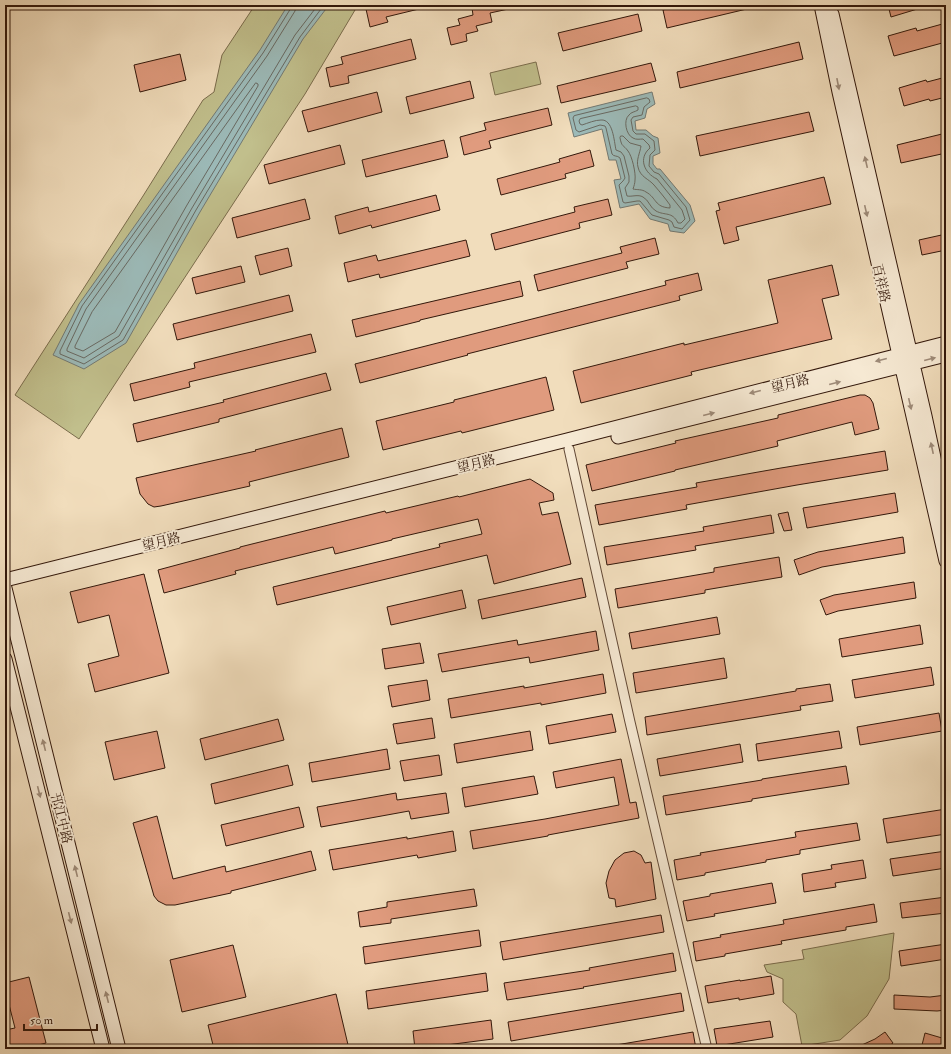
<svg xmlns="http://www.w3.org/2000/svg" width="951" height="1054" viewBox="0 0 951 1054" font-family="'IM FELL Double Pica','Noto Serif SC',serif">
<rect width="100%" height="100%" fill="#f1ddbc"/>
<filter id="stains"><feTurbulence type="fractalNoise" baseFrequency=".005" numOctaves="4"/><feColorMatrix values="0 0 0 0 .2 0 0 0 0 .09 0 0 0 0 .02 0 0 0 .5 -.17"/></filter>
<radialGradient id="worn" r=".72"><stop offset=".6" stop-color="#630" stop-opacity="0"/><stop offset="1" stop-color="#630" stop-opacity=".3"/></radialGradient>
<path fill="#c1bf8c" stroke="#7a6c4c" d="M255,5h103l-53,89 -226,345 -64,-44 128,-199 60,-96 11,-8 8,-37z
M536,62l5,22 -46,11 -5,-22z
M894,933l-5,46 -22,37 -27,24 -38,6 -6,-32 -13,-12v-23l-16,-7 -3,-7 40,-6 -2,-9z"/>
<path fill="#9cbab8" stroke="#727973" d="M288,5h41l-26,34 -103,173 -74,131 -42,26 -31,-14 26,-51 181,-254z
M652,92l3,12 -8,5 -2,9 -10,3 1,9h10l7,6 5,2 2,15 -7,3v8l4,5h3l30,36 5,16 -11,12 -14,-2 -2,-7 -18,-5 -11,-15 -19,4 -6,-28 7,-1 -5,-19h-7l-7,-31 -28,8 -6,-24z"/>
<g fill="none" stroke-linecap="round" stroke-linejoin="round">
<path stroke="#686962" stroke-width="1" d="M291,5v3l-28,45 -181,253 -22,45v3l24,10 39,-24 73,-130 104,-173 24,-32
M296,5l-1,6 -28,45 -181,253 -19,40v2l17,7 35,-22 73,-128 103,-173 23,-30
M256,83l2,1v2l-71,119 -72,127 -32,19 -8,-3v-2l17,-34z
M647,98l2,1 1,3 -6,5 -2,8 -9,2 -2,3 2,11 3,3h9l9,7 1,9 -5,5 -1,11 5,6 5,2 27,33 4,13 -8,9 -8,-2 -2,-5 -3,-2 -17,-5 -12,-14h-3l-12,2 -2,-1 -4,-17 4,-4 2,-3 -5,-20c-3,-3 -6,-1 -8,-4l-6,-26 -1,-2 -5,-1 -21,7 -3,-2 -3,-12 1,-2z
M636,106l2,1v3c-3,2 -7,2 -9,5 -6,5 -3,20 4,23 3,2 7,1 10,1l6,6 1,3c-12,10 -6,25 7,31l25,31 3,9 -4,4h-3c-6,-12 -13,-7 -22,-12 -6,-3 -7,-11 -13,-14 -5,-3 -11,0 -16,-1l-2,-8 4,-6v-6l-5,-20 -3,-4 -5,-2c-2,-9 -3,-31 -15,-30 -6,0 -13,3 -19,5l-2,-1 -1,-3 1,-2z
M621,136h2l7,7 11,3c-1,7 -5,14 -3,21 2,10 11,12 16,18 6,7 11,13 16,20v3c-16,-1 -13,-10 -24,-16 -4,-3 -9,-2 -13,-3 1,-3 2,-6 2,-9 1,-7 -3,-24 -7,-29 -5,-7 -6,-3 -8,-13z"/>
</g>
<path fill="#e09b7e" stroke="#33180b" d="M381,5h42v3l-37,9 2,5 -18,5 -4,-18z
M485,5h28v3l-23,5 2,9 -16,4 2,5 -12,3 1,7 -16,4 -4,-17 13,-3 -2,-6 15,-4 -1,-7z
M682,5h69v3l-84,20 -4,-18z
M888,5h35l1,2 -33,10z
M638,14l4,17 -79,20 -5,-18z
M946,23v19l-52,14 -6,-20 28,-8 1,3z
M411,39l5,20 -68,17 1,7 -19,4 -4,-19 17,-4 -2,-7z
M799,42l4,17 -123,29 -3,-16z
M180,54l6,26 -46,12 -6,-27z
M651,63l5,18 -95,22 -4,-17z
M946,77v20l-16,4 -1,-2 -25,7 -5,-18 27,-8 1,2z
M470,81l4,17 -64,16 -4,-17z
M377,92l5,20 -74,20 -6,-21z
M548,108l4,17 -63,16 2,7 -27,7 -4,-18 26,-7 -2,-7z
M809,112l5,19 -114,25 -4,-20z
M946,133v20l-45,10 -4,-18z
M444,140l4,17 -82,20 -4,-17z
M340,145l5,19 -76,20 -5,-19z
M590,150l4,16 -29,8 1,4 -65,17 -4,-16 63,-17 -1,-3z
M824,177l7,27 -95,23 3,13 -15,4 -8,-33 4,-1 -2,-7z
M436,195l4,15 -68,18 -1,-3 -32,9 -4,-18 33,-9 1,5z
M305,199l5,20 -73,19 -5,-20z
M608,199l4,16 -33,8 1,5 -85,22 -4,-16 84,-22 -1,-5z
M946,234v16l-24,5 -3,-15z
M655,238l4,16 -33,8 2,6 -90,23 -4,-16 88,-22 -2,-6z
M466,240l4,16 -90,22 -1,-4 -31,8 -4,-19 32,-8 2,6z
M288,248l4,18 -32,9 -5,-19z
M832,265l7,30 -17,4 10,40 -141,33 1,3 -111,28 -8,-32 111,-28v2l94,-22 -10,-43z
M241,266l4,16 -49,12 -4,-16z
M698,273l4,17 -23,6 1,4 -213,54 1,1 -108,28 -5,-19 311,-79 -1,-4z
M520,281l3,15 -103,24v1l-64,16 -4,-17z
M289,295l4,16 -116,29 -4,-16z
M311,334l5,18 -127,30 1,5 -56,14 -4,-17 65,-16 -1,-5z
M326,373l5,17 -112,29v3l-82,20 -4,-18 91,-22 -1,-2z
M546,377l8,33 -92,23 -1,-2 -78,19 -7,-29 78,-19v-2z
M860,395h5l5,3 3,5 6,26 -24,6 -3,-13 -75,19 1,5 -103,24v1l-83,20 -6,-26 90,-22 -1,-2 103,-23v-3z
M342,428l7,29 -100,25 1,4 -89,20 -7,1 -6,-3 -8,-10 -4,-16 120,-27 -1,-1z
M885,451l3,19 -91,15 -111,20 1,4 -88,16 -4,-20 102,-18 -1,-4 85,-15z
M530,479l23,14 1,7 -15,3 3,12 16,-3 13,52 -77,20 -7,-29 -210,50 -4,-18 167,-40 -1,-3 43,-10 -4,-15 -86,20v1l-57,14 -2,-7 -98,24 1,3 -72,19 -6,-23 82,-22v-1l145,-36 1,2 72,-17 1,1z
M895,493l3,19 -91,16 -4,-20z
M788,512l4,18 -8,1 -6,-17z
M771,515l3,18 -79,13 1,4 -89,15 -3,-18 100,-16 -1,-4z
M903,537l2,16 -83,14 -23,8 -5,-15 24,-8z
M779,557l3,20 -77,13v3l-87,15 -3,-19 99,-17v-4z
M144,574l25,99 -74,19 -7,-28 31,-8 -10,-41 -31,8 -8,-31z
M582,578l4,19 -104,22 -4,-19z
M914,582l2,16 -78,13 -12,4 -6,-15 14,-5z
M462,590l4,18 -75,17 -4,-18z
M717,617l3,17 -88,15 -3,-16z
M920,625l3,19 -81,13 -3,-18z
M596,631l3,19 -69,13 -1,-6 -87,15 -4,-18 79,-14 1,5z
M420,643l4,20 -39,6 -3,-20z
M724,658l3,20 -91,15 -3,-20z
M931,667l3,18 -79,13 -3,-18z
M603,674l3,19 -65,12v-2l-90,15 -3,-19 76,-13v2z
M427,680l3,20 -38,7 -4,-21z
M830,684l3,17 -33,5 1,4 -154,25 -2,-18 151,-26v-2z
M939,713l3,18 -82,14 -3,-18z
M612,714l4,18 -67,12 -3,-18z
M432,718l3,20 -38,6 -4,-20z
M278,719l6,21 -79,20 -5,-21z
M157,731l8,37 -51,12 -9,-38z
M530,731l3,19 -76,13 -3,-19z
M839,731l3,17 -84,13 -2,-17z
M740,744l3,18 -83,14 -3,-17z
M387,749l3,20 -78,13 -3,-19z
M439,755l3,20 -38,6 -4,-20z
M621,759l9,44 6,-1 3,16 -91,17v1l-75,13 -3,-18 75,-12 74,-14 -5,-28 -58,11 -3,-16z
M288,765l5,20 -78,19 -4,-20z
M846,766l3,18 -97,15v2l-86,14 -3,-19 99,-16v-1z
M534,776l4,18 -73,13 -3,-19z
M396,793l1,7 49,-7 3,20 -38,6 -2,-8 -88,16 -4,-20z
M299,807l5,20 -78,19 -5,-21z
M946,809v25l-59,9 -4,-24z
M157,816l16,63 52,-13 1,6 85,-21 5,19 -85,21v2l-56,12h-9l-8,-4 -4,-5 -21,-73z
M857,823l3,17 -60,10v4l-34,6v2l-61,11v2l-28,5 -3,-20 27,-5 -1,-2 96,-16 -1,-5z
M453,831l3,20 -38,7 -1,-3 -84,15 -4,-20 78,-13v2z
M634,851l7,4 4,8 6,-1 5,37 -40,8 -1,-8 -6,-1 -3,-15 3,-12 6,-11 9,-7z
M946,851v17l-53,8 -3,-17z
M863,860l3,18 -31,5 1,4 -32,5 -2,-18 30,-5 -1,-4z
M772,883l4,20 -62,11 1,2 -28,5 -4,-20 27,-5v-2z
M474,889l3,17 -86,13v4l-31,4 -2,-15 29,-5v-5z
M946,897v16l-44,5 -2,-15z
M874,904l3,18 -31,5v3l-65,11 1,3 -57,10v2l-29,5 -3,-19 28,-5 -1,-2 64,-11 -1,-4z
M661,915l3,17 -161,28 -3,-18z
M479,930l2,16 -116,18 -2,-17z
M946,944v15l-45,7 -2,-15z
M233,945l13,52 -64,15 -12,-52z
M673,953l3,18 -93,16 1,1 -77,12 -3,-17 86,-13 -1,-2z
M486,973l2,18 -120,18 -2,-18z
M771,976l3,18 -35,6v-2l-31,5 -3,-17 35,-6v1z
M29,977l17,66 -23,6h-3l-1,-4 -14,3v-18l10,-2 -10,-39v-6z
M681,993l3,18 -173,30 -3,-19z
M336,994l13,55h-135l-6,-24z
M894,995l36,2 16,-2v15l-9,1 -43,-2z
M491,1020l2,19 -78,10 -2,-18z
M770,1021l3,16 -56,9 -3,-17z
M693,1032l3,17h-79l-1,-4z
M885,1032l8,11 -8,6h-32l22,-10z
M925,1033l17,5 4,-1v12h-25z"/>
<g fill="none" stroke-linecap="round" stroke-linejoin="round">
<defs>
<path id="street" d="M569,449l61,273 77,327"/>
<path id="secondary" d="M821,5l18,87 107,469
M832,14l93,402 21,97
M618,437l328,-82
M5,580l562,-140 379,-97
M5,588l114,461
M5,659l98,390"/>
</defs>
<use href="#street" stroke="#624937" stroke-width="11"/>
<use href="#secondary" stroke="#33180b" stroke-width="15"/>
<use href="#street" stroke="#f6e9d3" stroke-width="9"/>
<use href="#secondary" stroke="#f6e9d3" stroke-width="13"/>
</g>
<defs><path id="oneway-solid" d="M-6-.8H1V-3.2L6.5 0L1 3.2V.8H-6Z"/></defs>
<g fill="#9e8b79">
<use href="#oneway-solid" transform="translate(838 84) rotate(79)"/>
<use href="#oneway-solid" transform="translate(866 162) rotate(-103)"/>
<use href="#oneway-solid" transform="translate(866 211) rotate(77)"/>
<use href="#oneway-solid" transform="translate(930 359) rotate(-14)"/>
<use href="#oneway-solid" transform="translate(881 360) rotate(166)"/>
<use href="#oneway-solid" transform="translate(835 383) rotate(-14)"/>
<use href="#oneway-solid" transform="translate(755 392) rotate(166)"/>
<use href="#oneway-solid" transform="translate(910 404) rotate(77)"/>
<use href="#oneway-solid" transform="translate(709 414) rotate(-14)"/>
<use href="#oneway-solid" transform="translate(932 448) rotate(-102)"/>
<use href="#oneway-solid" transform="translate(44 745) rotate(-104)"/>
<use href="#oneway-solid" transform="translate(39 792) rotate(76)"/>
<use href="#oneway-solid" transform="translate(76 871) rotate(-104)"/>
<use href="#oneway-solid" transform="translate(70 918) rotate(76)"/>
<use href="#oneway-solid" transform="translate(107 997) rotate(-104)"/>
</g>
<g text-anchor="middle" stroke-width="4" stroke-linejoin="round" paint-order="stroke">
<g font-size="13" fill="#33180b" stroke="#f6e9d3">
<text transform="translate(882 283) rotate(77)" y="5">百祥路</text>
<text transform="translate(790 383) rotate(-14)" y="5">望月路</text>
<text transform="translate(476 463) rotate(-14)" y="5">望月路</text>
<text transform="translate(161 541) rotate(-14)" y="5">望月路</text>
<text transform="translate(62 818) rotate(76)" y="5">邗江中路</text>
</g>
</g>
<rect width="951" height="1054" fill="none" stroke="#f1ddbc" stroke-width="20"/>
<rect x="6" y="6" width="939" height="1042" fill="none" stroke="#33180b" stroke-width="2"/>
<rect x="10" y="10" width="931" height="1034" fill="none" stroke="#33180b"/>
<path d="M24 1024v6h73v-6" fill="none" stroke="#33180b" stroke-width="2"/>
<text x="30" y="1024" font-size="12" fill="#33180b" stroke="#f6e9d3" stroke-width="3" paint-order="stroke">50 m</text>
<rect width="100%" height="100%" filter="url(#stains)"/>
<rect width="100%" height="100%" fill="url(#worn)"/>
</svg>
